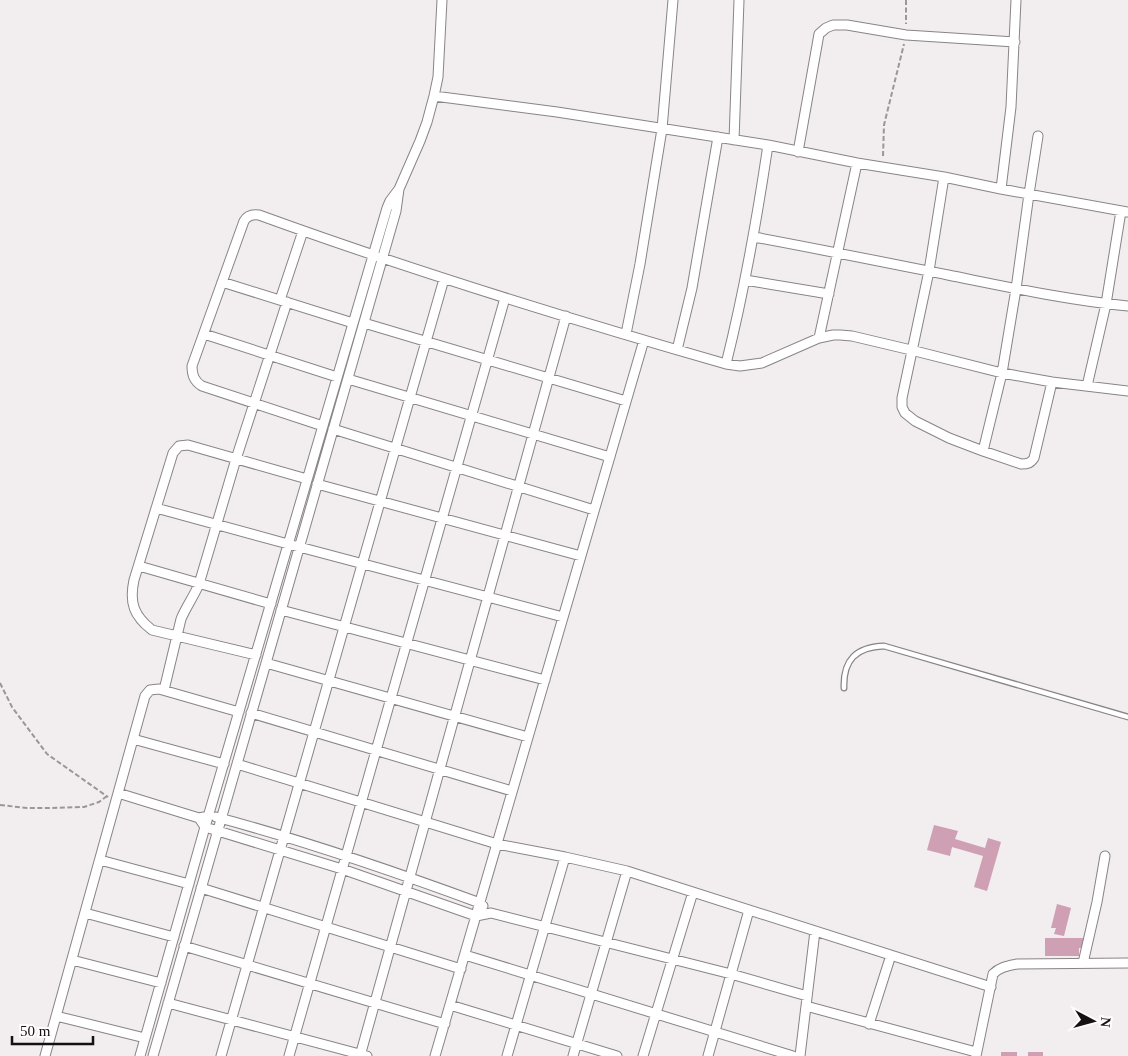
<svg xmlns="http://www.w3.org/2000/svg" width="1128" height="1056" viewBox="0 0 1128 1056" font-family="'Times New Roman',serif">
<rect width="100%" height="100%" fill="#f2edef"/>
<path fill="#cf9fb3" d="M934,825l24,6 -3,8 30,9 3,-10 13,4 -14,49 -13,-4 9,-31 -31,-9 -2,9 -23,-6z
M1057,904l14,4 -7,28 -10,-2 2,-6h-5z
M1045,938h40v10h-6v8h-34z
M1001,1052h16v4h-16z
M1028,1052h15v4h-15z"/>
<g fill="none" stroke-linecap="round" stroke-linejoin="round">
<defs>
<path id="lane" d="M844,688c-1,-28 12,-41 40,-42l244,71"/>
<path id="street" d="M434,96l123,16 211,33 89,18 87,14 57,12 127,23
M1038,136l-9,58 -13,95 -14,84 -19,78 38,13c7,0 10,-1 13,-6l18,-76
M734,140l5,-140
M798,152l21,-118 7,-6 7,-3h14l59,10 109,7
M944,177l-15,94 -27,127v9l3,6 10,8 34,17 34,13
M1001,189l10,-82 5,-107
M754,237c65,12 129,25 194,38 60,12 119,25 180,31
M745,280l84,14
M222,282l131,41
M280,300l23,-69
M364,323l262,78
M204,334l133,43
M626,334l14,-70 22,-135 11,-129
M819,338l38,-175
M677,350l15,-62 26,-151
M726,364c18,-72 31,-145 42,-219
M348,379l262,78
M1087,386l19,-82 15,-93
M323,426l-121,-40c-8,-5 -10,-11 -10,-20l52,-145c3,-5 8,-7 15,-6 154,56 310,104 467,149l14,2 22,-3 57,-25 14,-3h7l12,1 59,14 91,23 50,9 76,9
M333,429l261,81
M317,484l264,72
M156,508l132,36 275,73
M139,566l132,38
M281,610l264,70
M256,655l-104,-25c-18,-14 -23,-27 -18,-50l39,-127 6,-7 9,-1 119,34
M266,663l262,74
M164,690l17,-71c5,-12 13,-23 18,-35l37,-125 51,-157
M251,713l261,78
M133,739l91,25
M237,764l260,80 68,13 62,14 364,116
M118,793l81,25 5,-1
M216,817c90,24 177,54 264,86l3,3
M199,818l6,9 137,42 134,47 15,-3 240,61 76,22
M100,860l89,24
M201,888l260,81
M85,913l89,24
M184,946l261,78
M465,955l328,101
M72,960l89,23
M1083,963l14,-61 8,-46
M168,1003l199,53
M450,1005l167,51
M806,1006l170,46
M56,1016l89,22
M869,1024l22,-69
M45,1056l100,-360 5,-6 9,-1 80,23
M140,1056l65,-229 182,-619 3,-7 9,-12 21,-48 7,-19 7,-26 4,-19 4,-77
M153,1056l243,-845 3,-22
M221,1056l223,-777
M289,1056l216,-758
M360,1056l206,-740
M435,1056l209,-716
M507,1056l58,-199
M573,1056l54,-185
M643,1056l50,-164
M708,1056l41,-146
M800,1056l15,-125
M976,1056l17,-82c7,-7 14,-8 24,-10l111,-1"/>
</defs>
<use href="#lane" stroke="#898485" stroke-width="7"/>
<use href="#street" stroke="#898485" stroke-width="11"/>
<path stroke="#9b9799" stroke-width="2" stroke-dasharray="5 2.5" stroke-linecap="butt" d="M906,0v24
M883,156l1,-31 20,-81
M0,683l12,24 35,47 61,43
M0,805l27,3h22l35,-1 15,-5 8,-6"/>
<use href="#lane" stroke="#fff" stroke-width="4.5"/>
<use href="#street" stroke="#fff" stroke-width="9"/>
</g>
<g transform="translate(1093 1021) rotate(96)" stroke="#fffafc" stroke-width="4" paint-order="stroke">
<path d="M0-4L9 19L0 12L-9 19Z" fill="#131112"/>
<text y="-8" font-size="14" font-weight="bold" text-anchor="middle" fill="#131112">N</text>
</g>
<path d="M12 1036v8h81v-8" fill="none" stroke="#131112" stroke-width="2.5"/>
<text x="20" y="1036" font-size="15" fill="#131112" stroke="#fffafc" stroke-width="4" paint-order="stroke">50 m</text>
</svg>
